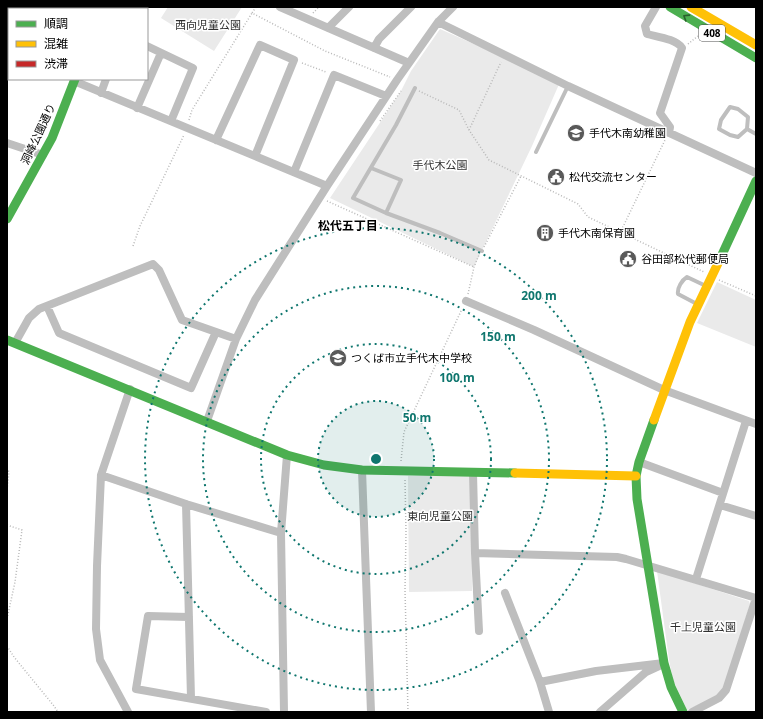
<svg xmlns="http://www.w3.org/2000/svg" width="763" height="719" viewBox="0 0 763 719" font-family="'Open Sans','Noto Sans JP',sans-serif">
<rect width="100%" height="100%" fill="#fff"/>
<path fill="#eaeaea" d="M168,7h74l-28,44 -53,-33z
M440,29l120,53 -28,64 -58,121 -144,-69 71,-107 10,-20z
M717,282l39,18v47l-59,-24z
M471,475l1,116 -63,1 -1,-116z
M657,571l92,30 1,3 -27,86 -9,8 -27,12 -14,-30 -4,-20z"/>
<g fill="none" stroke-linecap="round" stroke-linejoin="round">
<path stroke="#b8b8b8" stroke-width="1.5" stroke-dasharray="1 2" stroke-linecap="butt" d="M256,7l-4,6 73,38 65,26
M313,13l6,-6
M688,44l10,-8
M302,63l24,9
M419,91l40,19 10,20 20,30 89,44 10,13 116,55
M189,120l3,-10 60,-97
M380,121l21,-30
M469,130l32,-68
M327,201l147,66
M620,233l45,-93
M133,246l7,-20 44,-91
M484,247l37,-71
M719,280l37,16
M468,294l6,-27 5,-12
M401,461l3,-29 58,-123
M7,468l2,4 -2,18
M405,480l1,52 -1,58 3,122
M7,525l15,5 -7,52 -8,37
M7,646l7,11 40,49 4,6"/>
<path stroke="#bebebe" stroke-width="4" d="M415,88l-19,37 -43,73 33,15 54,20 42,18
M730,107l8,2 10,8 -1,12 -9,8 -8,-2 -11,-6 2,-9z
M747,129l9,5
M536,152l32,-66
M371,168l30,12 -15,33
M697,304l-19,-10c-1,-6 4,-14 9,-17l19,9"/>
<path stroke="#bebebe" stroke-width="8" d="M280,7l129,56
M656,7l-11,19 2,8c11,3 29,5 35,14l-22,65 10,14 -1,6
M135,9l1,-2
M438,22l130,64 188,87
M328,28l21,-21
M147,46l46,22 -22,53
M374,48l5,-9 32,-32
M74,81l253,105
M101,93l5,-14
M137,108l24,-55
M216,140l44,-95 34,15 -39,96
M7,143l36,12
M294,172l40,-97 52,21
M466,301l68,29 130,60 92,34
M47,306l12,27 132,55 25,-56
M15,343l14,-25 10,-9 114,-45 6,6 23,50 54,19
M207,421l29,-82 19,-39 72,-114 70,-106 41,-58 15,-15
M639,462l84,31
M362,470l9,242
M473,473l2,80 142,4 9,2 130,39
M101,475l85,29 95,29
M186,504l5,194
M720,505l36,11
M475,553l4,78
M696,579l50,-158
M505,593l35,89
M189,617l-41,-1 -12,73 130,23
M128,712l-28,-52 -4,-31 1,-63 4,-91 29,-86
M284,712l-3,-179 6,-78
M549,712l-9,-30 56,-11 68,-8
M600,712l46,-40 13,-6
M692,712l27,-14 7,-8 30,-92"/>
<path stroke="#4caf50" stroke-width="9" d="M670,7l86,51
M7,219l45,-81 23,-59
M720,259l36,-78
M7,340l280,115 37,10 38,5 153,3
M654,420l-15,42 -3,14 1,23 27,164 7,24 12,25"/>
<path stroke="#ffc107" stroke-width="9" d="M691,7l65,38
M654,420l36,-98 30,-63
M515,473l121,3"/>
<path stroke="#c62828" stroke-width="9" d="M98,7v2"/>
</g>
<defs><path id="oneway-chevron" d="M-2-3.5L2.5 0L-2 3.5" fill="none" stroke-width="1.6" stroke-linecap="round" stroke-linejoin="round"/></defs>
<use stroke="#2a602c" href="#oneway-chevron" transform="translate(686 17) rotate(-148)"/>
<circle cx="376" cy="459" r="58" fill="#0f766e" fill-opacity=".12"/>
<g fill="none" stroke="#0f766e" stroke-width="2" stroke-dasharray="2 4">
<circle cx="376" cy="459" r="58"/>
<circle cx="376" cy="459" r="115"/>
<circle cx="376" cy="459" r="173"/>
<circle cx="376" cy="459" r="231"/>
</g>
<defs>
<symbol id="school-disc" viewBox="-11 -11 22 22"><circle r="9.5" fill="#595959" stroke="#fff"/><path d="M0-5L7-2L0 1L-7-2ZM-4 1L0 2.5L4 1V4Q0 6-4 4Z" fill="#fff"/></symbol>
<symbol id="civic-disc" viewBox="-11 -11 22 22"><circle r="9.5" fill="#595959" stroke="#fff"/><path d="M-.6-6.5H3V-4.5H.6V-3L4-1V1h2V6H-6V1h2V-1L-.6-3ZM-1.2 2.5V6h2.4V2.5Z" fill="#fff"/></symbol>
<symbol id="building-disc" viewBox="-11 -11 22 22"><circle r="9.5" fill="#595959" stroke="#fff"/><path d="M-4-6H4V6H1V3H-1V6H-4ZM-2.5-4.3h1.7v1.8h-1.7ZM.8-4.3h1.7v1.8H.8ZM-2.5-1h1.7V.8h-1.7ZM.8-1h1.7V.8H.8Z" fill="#fff"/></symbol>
</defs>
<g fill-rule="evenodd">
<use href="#school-disc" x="566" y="123" width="20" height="20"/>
<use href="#civic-disc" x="546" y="167" width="20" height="20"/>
<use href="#building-disc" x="535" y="223" width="20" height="20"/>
<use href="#civic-disc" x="618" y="249" width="20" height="20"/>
<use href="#school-disc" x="328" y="348" width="20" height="20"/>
</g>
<g text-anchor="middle" stroke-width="3" stroke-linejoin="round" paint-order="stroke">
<rect fill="#fff" stroke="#4c4c4c" stroke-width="1" x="699" y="25" width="26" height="16" rx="3"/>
<g font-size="10" font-weight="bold" fill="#000">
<text x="712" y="37">408</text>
</g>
<g font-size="11" fill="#2f2f2f" stroke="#fff">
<text x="208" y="29">西向児童公園</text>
<text x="440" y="169">手代木公園</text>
<text x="440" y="520">東向児童公園</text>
<text x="703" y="631">千上児童公園</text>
</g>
<g font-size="11" fill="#000" stroke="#fff" text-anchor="start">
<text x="589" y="137">手代木南幼稚園</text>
<text x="569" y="181">松代交流センター</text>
<text x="558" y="237">手代木南保育園</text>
<text x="641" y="263">谷田部松代郵便局</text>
<text x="351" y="362">つくば市立手代木中学校</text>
</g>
<g font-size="11" fill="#000" stroke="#fff">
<text transform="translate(38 134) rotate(-65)" y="4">洞峰公園通り</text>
</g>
<g font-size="12" font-weight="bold" fill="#000" stroke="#fff">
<text x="348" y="230">松代五丁目</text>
</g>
</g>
<circle cx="376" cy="459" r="6" fill="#0f766e" stroke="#fff" stroke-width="2"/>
<g font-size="12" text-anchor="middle" font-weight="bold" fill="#0f766e" stroke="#fff" stroke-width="3" stroke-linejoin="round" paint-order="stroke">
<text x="539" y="300">200 m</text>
<text x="498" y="341">150 m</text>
<text x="457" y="382">100 m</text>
<text x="417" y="422">50 m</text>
</g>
<rect width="763" height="719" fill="none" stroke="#000000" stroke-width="16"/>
<rect x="8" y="8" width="140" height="72" fill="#ffffff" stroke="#999999"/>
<rect x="16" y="21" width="20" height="6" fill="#4caf50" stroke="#999999"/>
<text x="44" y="28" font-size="12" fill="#000000">順調</text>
<rect x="16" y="41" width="20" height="6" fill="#ffc107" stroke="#999999"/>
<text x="44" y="48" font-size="12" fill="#000000">混雑</text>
<rect x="16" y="61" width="20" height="6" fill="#c62828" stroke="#999999"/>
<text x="44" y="68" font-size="12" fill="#000000">渋滞</text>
</svg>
